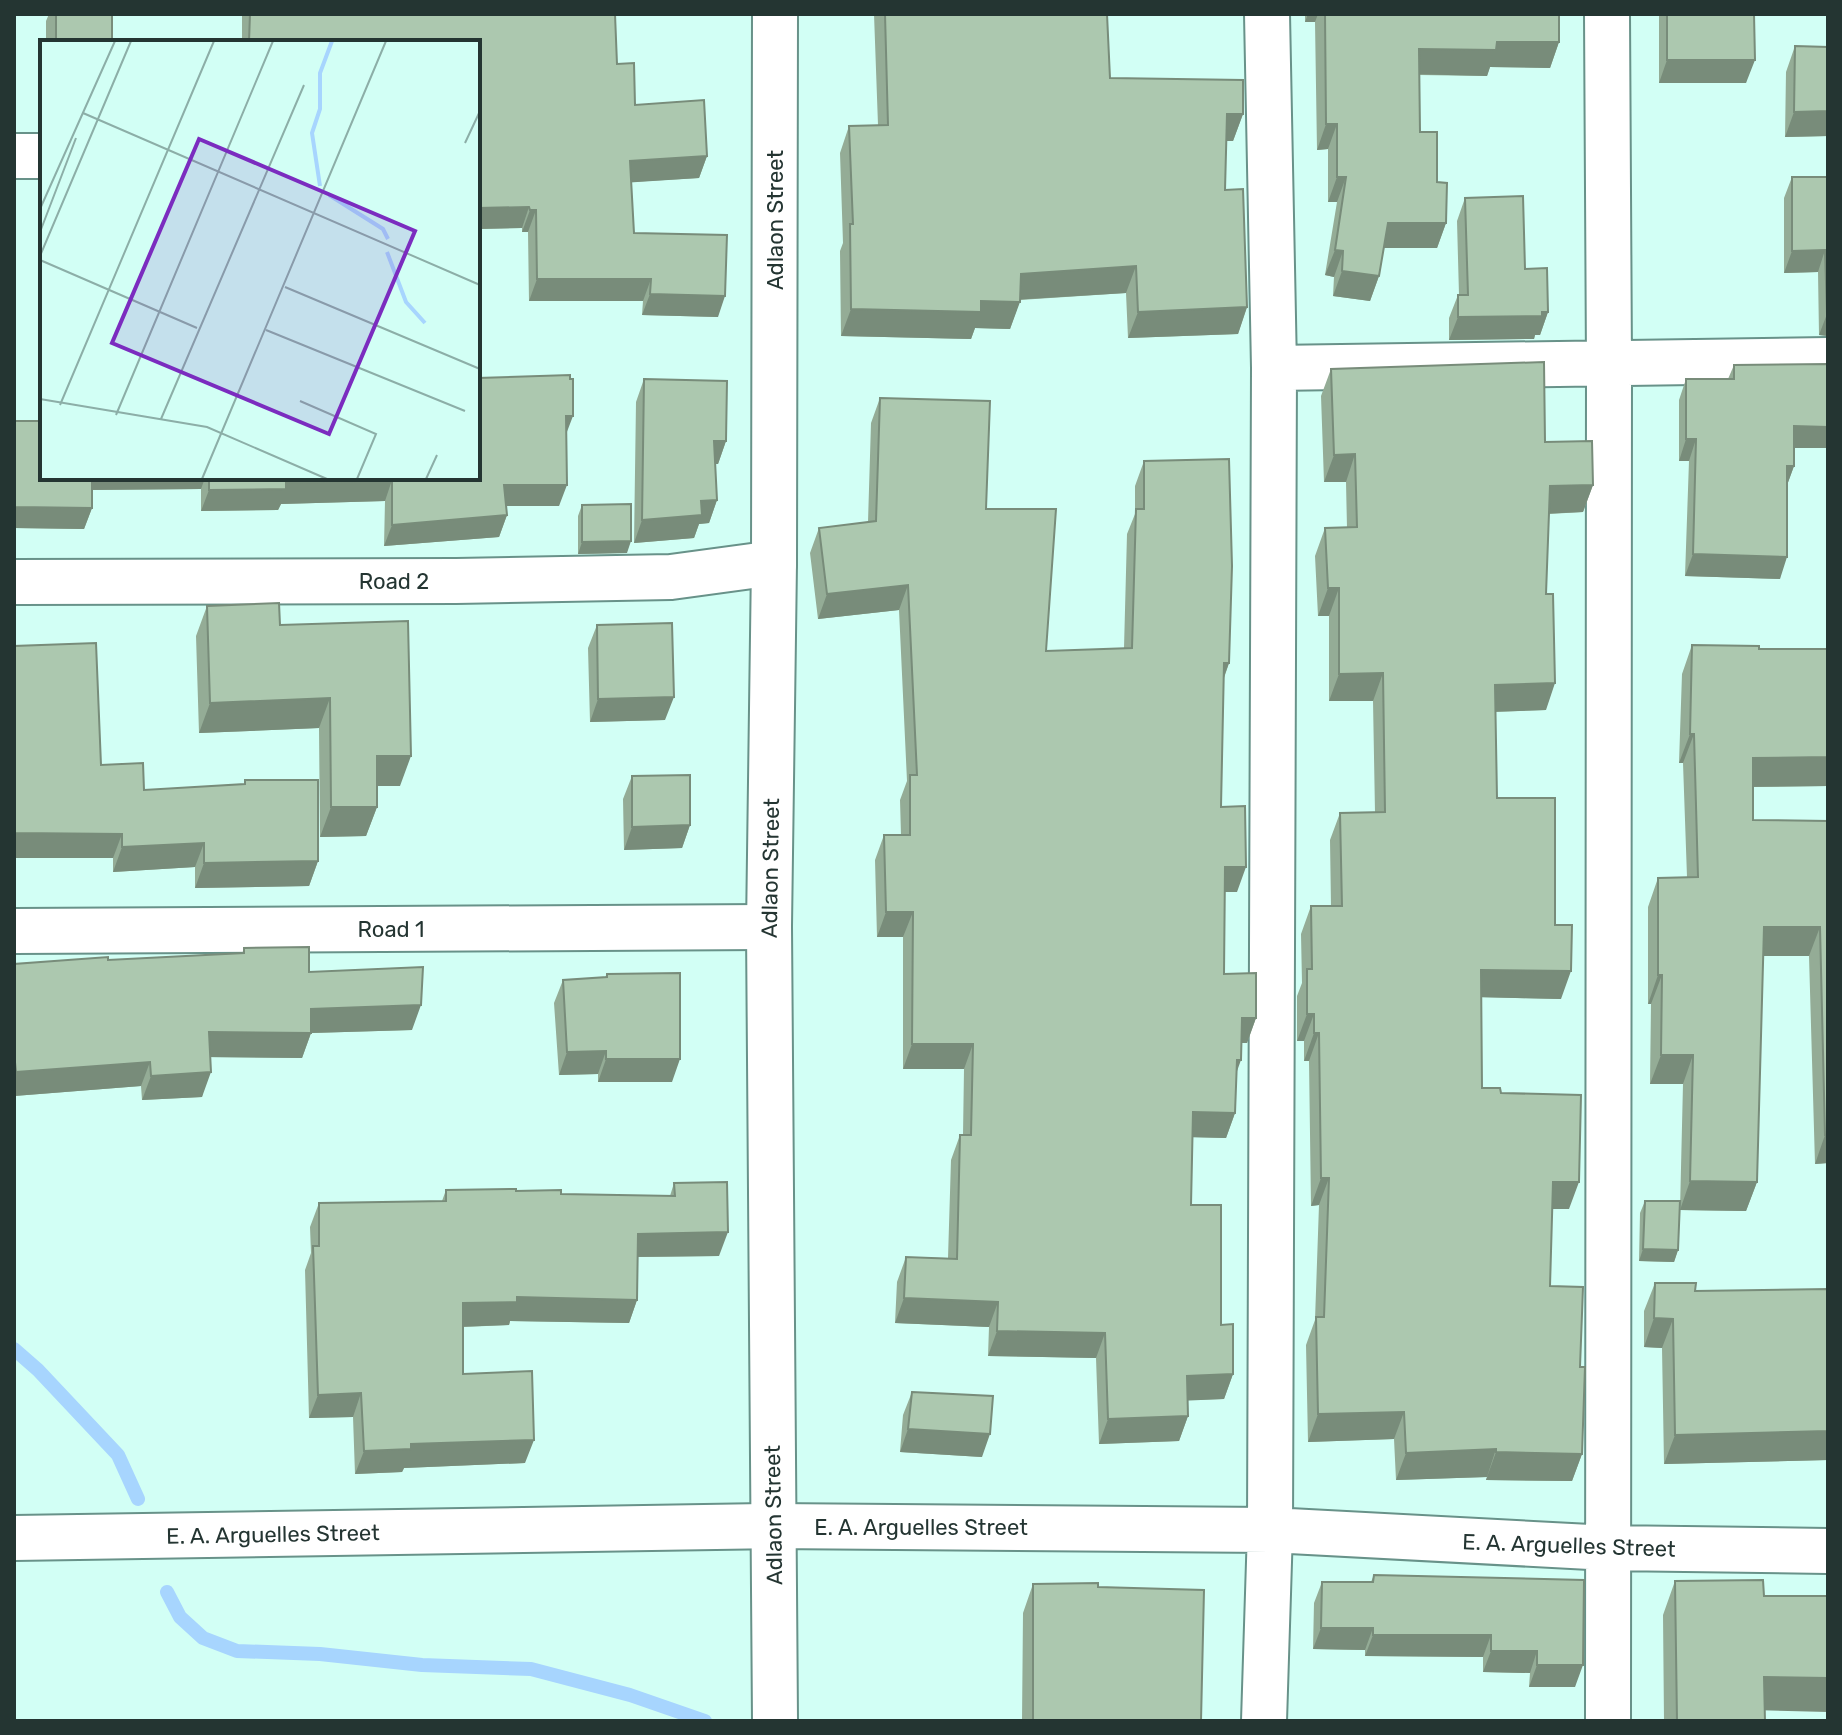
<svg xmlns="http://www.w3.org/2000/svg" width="1842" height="1735" viewBox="0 0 1842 1735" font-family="Rubik,sans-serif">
<rect width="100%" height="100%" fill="#d2fff5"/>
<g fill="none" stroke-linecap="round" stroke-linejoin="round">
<path stroke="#a7d5fe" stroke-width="14" d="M14,1349l24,21 80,85 20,44
M167,1592l13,25 23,21 34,13 83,3 102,11 109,4 99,26 75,26"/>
<defs>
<path id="minor" d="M1607,14l2,350 -1,1357
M14,156h28
M1274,368l554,-8
M14,582l442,-1 215,-4 103,-14
M14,931l755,-4
M14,1538l758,-12 498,4 339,18 219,3
M1264,1721l6,-191 4,-1162 -7,-354"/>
<path id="tertiary" d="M775,1721l-6,-794 5,-364 1,-549"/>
</defs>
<use href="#minor" stroke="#689289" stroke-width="48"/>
<use href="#tertiary" stroke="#689289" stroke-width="48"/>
<use href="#minor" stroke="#fff" stroke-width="44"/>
<use href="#tertiary" stroke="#fff" stroke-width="44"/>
</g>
<path fill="#94ac96" d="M49,14h63v28h-66v-21z
M242,14h373l2,50 18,41 72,51 -8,22 -68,4 3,51 84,84 -76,-2 1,-14h-114l-1,-69h-6v-4l-44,1v-187h-236z
M874,14h233l3,64 133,36 -10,27h-7l-1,49 22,117 -9,27 -110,4 -2,-45 -106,7 -10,29 -35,-1 -4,11 -130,-3 -1,-85 3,-8 -3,-90 9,-27 29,-1z
M1305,14h254v28l-9,26 -60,-1 -3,9 -68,-1 1,57 17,50 9,41 -9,25h-53l-5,28 -9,25 -37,-5 1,-19 -9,-2 12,-73h-9v-53l-11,1 -2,-128h-10z
M1659,14h95l-8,69h-87z
M1795,46l33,1v89l-43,1 1,-65z
M1792,177h36v159l-9,-1 -1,-63 -34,1v-75z
M1465,198l60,71 23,43 -8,23h-5l-1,4 -85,1v-22l9,-23h1l-2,-74z
M1828,364v84h-34v18l-7,19 -7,94 -95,-3 4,-115h-10v-61l7,-21h42l6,-14z
M1331,369l214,73 48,43 -10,27 -34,2 -3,80v116l-51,2 2,86 58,127 6,74 -80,-2 1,91 19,5 68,116h-17l-2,77 30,81 2,87 -10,27 -86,-1 1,-3 -91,3 -2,-41 -86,3 -2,-97 9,-25 4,-115 -8,1 -2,-145h-5v-20h-7v-45l5,-13 -1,-49 10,-28h20l-1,-66 10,-27 35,-1 -2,-111h-44v-85h-11l-3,-60 10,-28h22l-1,-46h-22l-3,-86z
M644,379l82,62 -8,23h-3l2,36 -8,23 -10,1 -5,14 -60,5 2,-141z
M880,398l106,111 60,142 78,-3 3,-114 8,-20v-28l9,-25 85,202 -5,15 -3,129 16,85h-12l-1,82 32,44 -9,25h-5l-6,32 -1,38 -9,25 -34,-1 -1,68 42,169 -9,25 -36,1v16l-9,25 -80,3 -3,-86 -108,-2 1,-29 -94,-4 2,-41 9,-25 42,1 3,-98 9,-25h3l1,-66h-61v-132h-26l-2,-77 9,-25h17l-1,-35 7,-19 -8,-171 -81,9 -8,-66 9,-25 49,-6 3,-99z
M15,421l27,57h436l88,-43 -7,71h-53l1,9 -8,22 -115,9 1,-45 -104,3 -3,6 -77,1v-22l-109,1v18l-8,21 -70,-1z
M582,505l45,48 -49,1v-38z
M207,606l73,19 120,161h-23v21l-11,29 -46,1 -1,-109 -120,5 -3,-97z
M597,625l68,95 -75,2 -2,-74z
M1692,645l67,4h69v137l-75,1v33l75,1v342l-13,1 -6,-208h-46l-6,226 -11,29 -66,-1 3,-126h-33l1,-80h-3v-97l10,-29 29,-1 -4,-114h-4l3,-89z
M14,646l87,119 43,25 100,-6 1,-4 73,81 -9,25 -114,2v-21l-82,5v-14h-99z
M632,776l58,49 -8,23 -58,2 -1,-51z
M244,948l65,24 103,58 -101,3 -9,25 -92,-1 -8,40 -60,3 -1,-14 -127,10v-132l228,-10z
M607,974l65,108h-74v-8l-39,1 -5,-72 9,-23 42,-3z
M674,1183l45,73 -81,1 -1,43 -8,23 -119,-2 -1,4 -46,2v47l62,89 -121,5 -2,4 -47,2 -2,-57 -44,1 -4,-148 6,-17 -1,-26 9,-24 123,-2 4,-11 70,1 45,3 109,2z
M1645,1201l33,49 -4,12 -35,-1 1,-48z
M1655,1283l40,8 133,-2v171l-164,4 -2,-116 -18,-1v-36z
M912,1392l70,65 -82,-5 3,-37z
M1374,1575l210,5 -9,107h-46l1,-14 -47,-1v-15l-118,-1v-6l-52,-1 1,-46 8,-21h49z
M1675,1581l90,130v10h-101l-1,-106z
M1033,1584l65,3 103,134h-179l1,-108z"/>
<path fill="#788c7a" d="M1308,14h10l-3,8h-10z
M1497,42h62l-9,26 -60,-1 -3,9 -78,-2 10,-25z
M1667,60h88l-9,23h-87z
M1828,111v25l-43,1 9,-25z
M1227,114h16l-10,27h-16z
M1326,124h11l-9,25 -11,1z
M707,156l-8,22 -77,5 8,-22z
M1337,177h9l-9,25h-9z
M529,207l-7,21 -44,1v-21z
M530,210h6l-8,22h-6z
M1388,223h58l-9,25h-59z
M1335,250l8,1 -9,26 -9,-2z
M1825,250l-7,22 -34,1 8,-22z
M1136,266l-10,27 -115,7 10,-26z
M1342,271l37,5 -9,25 -37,-5z
M537,279h114l-8,22h-114z
M650,294l75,2 -7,21 -76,-2z
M981,301l39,1 -10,27 -35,-1 -4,11 -130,-3 10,-27z
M1247,307l-9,27 -110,4 10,-26z
M1542,312h6l-8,23h-5l-1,4 -85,1 9,-23z
M1827,314h1v22l-9,-1z
M566,416h7l-8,21z
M1794,426l34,1v21h-42z
M1686,439h10l-7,22h-10z
M714,441h12l-8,23h-12z
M1355,454l-9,28h-22l10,-27z
M1787,466h7l-8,22z
M89,478h116l-4,11 -116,1z
M392,480l-7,21 -104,3 -3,6 -77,1 8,-21 77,-7z
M504,485h63l-8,21h-63z
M1593,485l-10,27 -43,2 10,-28z
M717,500l-8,23 -10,1 -5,14 -60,5 8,-23 59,-19z
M15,507l77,1 -8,21 -70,-1z
M507,515l-8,22 -115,9 8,-21z
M631,541l-4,12 -49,1 4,-12z
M1693,554l94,3 -7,22 -95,-3z
M908,585l-9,25 -81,9 9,-25z
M1328,588h11l-10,28h-11z
M1224,663h5l-9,25z
M1383,673l-10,28h-44l10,-27z
M1555,683l-9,27 -61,2 10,-27z
M674,697l-9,23 -75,2 8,-23z
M330,698l-11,30 -120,5 11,-30z
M1690,734h4l-11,29h-4z
M377,756h34l-11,30h-34z
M1828,757v29l-85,1 10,-29z
M331,807h46l-11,29 -46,1z
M690,825l-8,23 -58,2 8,-23z
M14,833l108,1 -9,24h-99z
M204,843l-9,24 -82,5 9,-25z
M318,861l-9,25 -114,2 9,-25z
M1225,867h21l-9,25h-21z
M886,912h27l-10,25h-26z
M1764,927h56l-11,29h-56z
M1481,970l90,1 -10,28 -90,-2z
M1658,975h4l-11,29h-3z
M421,1005l-9,25 -101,3 -9,25 -102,-1 9,-25 102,-23z
M1307,1014h7l-10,27h-7z
M1242,1018h14l-9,25h-14z
M1314,1033h5l-10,28h-5z
M912,1044h61l-9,25h-61z
M606,1051l-8,23 -39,1 8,-23z
M1661,1055h32l-10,29h-33z
M606,1059h74l-8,23h-74z
M1237,1060h4l-9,25z
M150,1062l-9,24 -127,10v-20l2,-4z
M211,1072l-9,25 -60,3 9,-24z
M1193,1112l42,1 -9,25 -43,-1z
M1825,1135h3v28l-13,1z
M1321,1178h8l-10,27 -8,1z
M1690,1181l67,1 -11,29 -66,-1z
M1553,1182h26l-10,27h-26z
M728,1232l-9,24 -89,1 8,-23z
M1643,1249l35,1 -4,12 -35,-1z
M517,1297l120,3 -8,23 -119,-2 -1,4 -54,2 8,-24z
M904,1298l94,4 -9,25 -94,-4z
M1654,1318l19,1 -11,29 -18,-1z
M997,1331l108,2 -9,25 -108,-2z
M1233,1374l-9,25 -46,2 9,-25z
M361,1393l-8,24 -44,1 9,-23z
M1404,1412l-10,27 -86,3 10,-28z
M1188,1416l-9,25 -80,3 9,-25z
M908,1429l82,5 -8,23 -82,-5z
M1828,1431v29l-164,4 11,-29z
M534,1440l-9,23 -121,5 -2,4 -47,2 9,-23 47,-7z
M1496,1449l-9,28 -91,3 10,-27z
M1496,1452l86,2 -10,27 -86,-1z
M1321,1628h52l-8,22 -52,-1z
M1373,1635h118l-8,22 -118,-1z
M1491,1651h46l-7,22 -47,-1z
M1537,1665h46l-8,22h-46z
M1764,1677l64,1v34l-76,-2z"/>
<path fill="#acc8af" stroke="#788c7a" stroke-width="2" d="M56,14h56v28h-56z
M250,14h365l2,50 17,-1 1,42 69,-5 3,56 -77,5 4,72 93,2 -2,61 -75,-2 1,-15h-114l-1,-69h-6l-1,-3 -51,1v-166h-229z
M885,14h222l3,64 133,2v34h-16l-2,76 18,-1 4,118 -109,5 -2,-46 -115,8 -1,28 -39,-1v11l-130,-3 -1,-85h3l-4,-98 39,-1z
M1325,14h234v28h-62l-1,8 -77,-1 1,83h17v50l10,1 -1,40h-58l-9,53 -37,-5 1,-20 -8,-1 11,-73h-9v-53h-11z
M1667,14h87l1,46h-88z
M1795,46l33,1v64l-34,1z
M1792,177h36v137h-1l-2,-64 -33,1z
M1523,196l2,73 22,-1 1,44h-6v4l-84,1v-22h10l-3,-97z
M1544,362l1,80 47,-1 1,44 -43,1 -4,108h7l2,89 -60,2 2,113h58v127h17l-1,46 -90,-1 1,118h18l1,5 80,2 -2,87h-26l-3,104 33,1 -3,80h5l-3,87 -86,-2v-3l-90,4 -2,-41 -86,2 -2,-97h8l5,-139h-8l-2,-145h-5v-19h-7v-45h5l-1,-63h31l-2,-93 45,-1 -2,-139 -44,1v-86h-11l-3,-60 32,-1 -2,-73 -21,1 -3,-86z
M1828,364v63l-34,-1v40h-7v91l-94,-3 3,-115h-10v-60h48v-14z
M570,375v4h3v37h-7l1,69h-63l3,30 -115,10v-45l-106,3v6l-77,1v-12h269v-100z
M644,379l83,2 -1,60h-12l3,59 -16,1 1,14 -60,5z
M880,398l110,3 -4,108h70l-10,142 86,-3 4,-139h8v-48l85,-2 3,107 -3,97h-5l-3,144 24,-1 1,61h-21l-1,107 32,-1v45h-14l-1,42h-4l-2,53 -42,-1 -2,93h30v120l12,-1v50l-46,2 1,40 -80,3 -3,-86 -108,-2 1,-29 -94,-4 2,-41 51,2 3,-124h11l2,-91h-61l1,-132h-27l-2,-77h26v-60h7l-9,-190 -81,9 -8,-66 57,-7z
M15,421h27v57h50v30l-77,-1z
M631,504v37l-49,1v-37z
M279,603l1,22 128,-4 3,135h-34v51h-46l-1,-109 -120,5 -3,-97z
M672,623l2,74 -76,2 -1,-74z
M96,643l5,122 42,-2 1,27 101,-6v-4h73v81l-114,2v-20l-82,4v-13l-108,-1v-187z
M1692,645l67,1v3h69v108l-75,1v62l75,1v314h-3l-5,-208h-56l-7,255 -67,-1 3,-126h-32l1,-80h-4v-97l40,-1 -4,-143h-4z
M690,775v50l-58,2v-51z
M309,947v25l114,-5 -2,38 -110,4v24l-102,-1 2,40 -60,4 -1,-14 -134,10 -2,-20v-88l94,-7v3l136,-7v-5z
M680,973v86h-74v-8l-39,1 -4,-72 44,-3v-3z
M727,1182l1,50 -90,2 -1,66 -120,-3v5l-54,1v71l69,-3 2,69 -123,4v5l-47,2 -3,-58 -43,2 -5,-149h6v-43l127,-2v-11l70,-1v2l45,-1v4l114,2 -1,-13z
M1645,1201h35l-2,49 -35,-1z
M1655,1283h41l-1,8 133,-2v142l-153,4 -2,-116 -19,-1z
M912,1392l81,4 -3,38 -82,-5z
M1374,1575l210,5 -1,85h-46v-14h-46v-16h-118v-7h-52l1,-46h51z
M1763,1580l1,16h64v82l-64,-1 1,44h-88l-2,-140z
M1098,1583v4l106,3 -3,131h-168v-137z"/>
<g text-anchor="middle" stroke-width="6" stroke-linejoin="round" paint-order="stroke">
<g font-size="22" fill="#243532" stroke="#fff">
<text transform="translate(775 220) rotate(-90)" y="8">Adlaon Street</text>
<text x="394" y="589">Road 2</text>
<text transform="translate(770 868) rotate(-89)" y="8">Adlaon Street</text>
<text x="391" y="937">Road 1</text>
<text transform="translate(773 1515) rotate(-91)" y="8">Adlaon Street</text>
<text x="921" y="1535">E. A. Arguelles Street</text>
<text transform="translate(273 1534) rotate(-1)" y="8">E. A. Arguelles Street</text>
<text transform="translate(1569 1545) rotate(2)" y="8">E. A. Arguelles Street</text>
</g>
</g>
<g transform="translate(40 40)">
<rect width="440" height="440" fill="#d2fff5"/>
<path fill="none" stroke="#a7d5fe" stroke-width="4" d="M280,146l-8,-53 8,-24v-36l12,-32M289,155l54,34 5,10M347,212l19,50 19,21"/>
<path fill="none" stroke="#8caea7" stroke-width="2" d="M43,73l397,172M425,103l15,-32M0,169l75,-168M0,192l36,-94M0,216l91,-215M0,220l157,68M245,247l195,82M226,290l199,81M0,359l167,28 120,52M260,361l76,33 -19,45M20,365l154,-364M76,375l157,-374M121,379l143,-334M162,439l184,-438M386,439l11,-24"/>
<path fill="#7b2cbf" fill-opacity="0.15" stroke="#7b2cbf" stroke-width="4" d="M159,99l216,92 -86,203 -217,-91z"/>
<rect width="440" height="440" fill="none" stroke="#243532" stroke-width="4"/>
</g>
<rect width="1842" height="1735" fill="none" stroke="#243532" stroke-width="32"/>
</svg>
